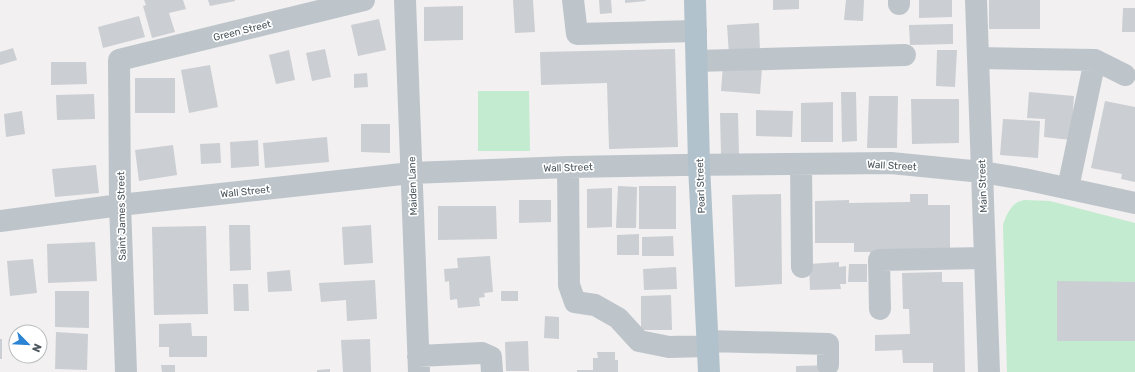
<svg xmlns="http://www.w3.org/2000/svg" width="1135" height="372" viewBox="0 0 1135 372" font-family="Rubik,sans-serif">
<rect width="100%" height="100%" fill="#f2f0f0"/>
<path fill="#c3ebcf" d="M478,91h51l1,60h-52z
M1025,200l25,1 85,22v59h-77l-1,59h78v31h-128l-4,-147c3,-9 7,-19 15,-23 1,-1 7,-2 7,-2z"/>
<path fill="#cbced2" d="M144,0h39l3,9 -17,4 6,19 -23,6 -9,-32 3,-1z
M208,0h27v1l-25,5z
M513,0h20l2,32 -20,1z
M599,0h12l1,13 -12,1z
M625,0h20l1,1 -21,2z
M773,0h26v9l-26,1z
M846,0h18l-1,21 -19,-1z
M919,0h33v17l-33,1z
M989,0h51v29h-51z
M463,6v34l-39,1v-34z
M1123,8h12v24h-13z
M139,16l6,21 -42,11 -5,-21z
M379,19l7,31 -28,6 -7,-31z
M759,23l1,30 -31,2 -2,-30z
M953,24v20l-43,1 -1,-20z
M13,48l4,12 -17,5v-13z
M325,49l6,28 -19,4 -6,-28z
M675,49l3,98 -69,2 -2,-66 -66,2 -1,-33z
M289,50l6,30 -19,4 -7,-29z
M937,50h20l-2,37 -19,-1z
M51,62h35l1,22 -36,1z
M210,65l8,42 -29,6 -8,-43z
M723,65l39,3 -2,26 -39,-3z
M367,73l1,14 -14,1v-14z
M135,78h40v35h-40z
M841,92h15l1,49 -15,1z
M1029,92l45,4 -3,44 -27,-3 1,-18 -18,-1z
M94,94l1,25 -38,1 -1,-25z
M869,96h29l-1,52h-30z
M911,99h48v44l-47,1z
M1105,101l30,6v75l-14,-3 1,-5 -31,-6z
M833,102v40h-32v-39z
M756,110l37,1 -1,26 -36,-1z
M22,111l3,23 -19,3 -2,-23z
M720,113h18l1,41h-18z
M1003,119l37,2 -2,37 -38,-3z
M361,124h29v29l-29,-1z
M327,137l2,25 -64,6 -2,-25z
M258,140l1,26 -28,2 -1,-26z
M220,143l1,20 -20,1 -1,-20z
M173,145l4,30 -38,6 -4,-31z
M96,165l3,28 -44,4 -3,-28z
M618,186l19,1 -1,41h-20z
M639,186h37v43h-37z
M612,188v39l-25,1v-39z
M781,194l1,90 -47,3 -3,-92z
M910,194h18v11h22v49h-80v-2h-16v-9h-39v-42l34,-1v3l61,-1z
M519,200h32v22l-32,1z
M438,206h58l1,33 -59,1z
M229,225h21l1,45 -21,1z
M371,225l2,38 -29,2 -2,-38z
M206,226l2,88 -54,1 -2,-88z
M639,234v21h-22v-20z
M673,236l1,20h-32v-19z
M95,242l2,39 -49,2 -1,-39z
M490,256l3,36 -9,1 1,4 -6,1 1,8 -22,2 -1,-9 -7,1 -1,-19 -4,1 -1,-13 14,-1 -1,-10z
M33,259l4,34 -27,3 -3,-35z
M839,262v5l7,-1v18h-6l1,5 -31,1 -1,-26z
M849,264h18v18h-19z
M676,267l1,22 -33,1 -1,-21z
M290,270l2,21 -24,1 -1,-20z
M942,272v10h21l2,90h-32v-9h-30l-1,-13 -27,1v-16l35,-1 -1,-25h-6l-1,-36z
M375,280l2,39 -30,2 -1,-21 -25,2 -2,-19z
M1057,281l78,1v59h-78z
M233,284h15l1,27h-15z
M55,291h34v37l-34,-1z
M501,291h17v10h-17z
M671,295l1,35h-31v-34z
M545,316l14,1v22l-15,-1z
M191,323l1,13h15v21h-38v-10h-10v-23z
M56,332l32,2 -1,36 -32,-1z
M0,339h2v20h-2z
M370,339l1,33h-28l-2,-32z
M528,341l1,30h-23l-1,-29z
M597,352h18v8h3v12h-41v-2h16v-12h5z
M161,365h14v7h-13z
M835,365v7h-39v-6z
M330,369v3h-13v-2z"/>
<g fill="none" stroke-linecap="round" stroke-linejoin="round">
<path stroke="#bdc5cb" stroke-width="22" d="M405,0l14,372
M573,0l4,34 119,-3
M899,0v4
M976,0l13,372
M978,58l117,2 30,15
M697,61l208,-6
M801,164l1,103
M568,167l1,118 6,17 20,3 23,13 21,23 30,6 39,-1
M1068,188l27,-128
M0,221l120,-16 291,-32 157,-6 114,-2 209,-2 91,9 42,7 111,24
M880,309l-1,-49 105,-2
M707,341l121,3v21
M418,356l64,-3 9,4 1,15
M126,372l-6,-167 -1,-145 245,-60"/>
<path stroke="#b2c2cc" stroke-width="22" d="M695,0l4,165 10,207"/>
</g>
<g text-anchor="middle" stroke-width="3.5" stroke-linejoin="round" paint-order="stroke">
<g font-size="10" fill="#4a555c" stroke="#fff">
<text transform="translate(242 30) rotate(-14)" y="4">Green Street</text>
<text transform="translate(892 165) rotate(3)" y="4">Wall Street</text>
<text transform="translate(568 167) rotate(-2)" y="4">Wall Street</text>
<text transform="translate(412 186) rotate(-92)" y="4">Maiden Lane</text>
<text transform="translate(700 186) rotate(-92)" y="4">Pearl Street</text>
<text transform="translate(982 186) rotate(-92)" y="4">Main Street</text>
<text transform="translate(245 191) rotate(-6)" y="4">Wall Street</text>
<text transform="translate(121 216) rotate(-91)" y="4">Saint James Street</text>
</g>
</g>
<g transform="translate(28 344) rotate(114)"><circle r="19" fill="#ffffff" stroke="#b7bbbe"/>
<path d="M0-3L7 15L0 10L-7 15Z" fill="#2a83d3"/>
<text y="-6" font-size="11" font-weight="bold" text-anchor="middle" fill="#4a555c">N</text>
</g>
</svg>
